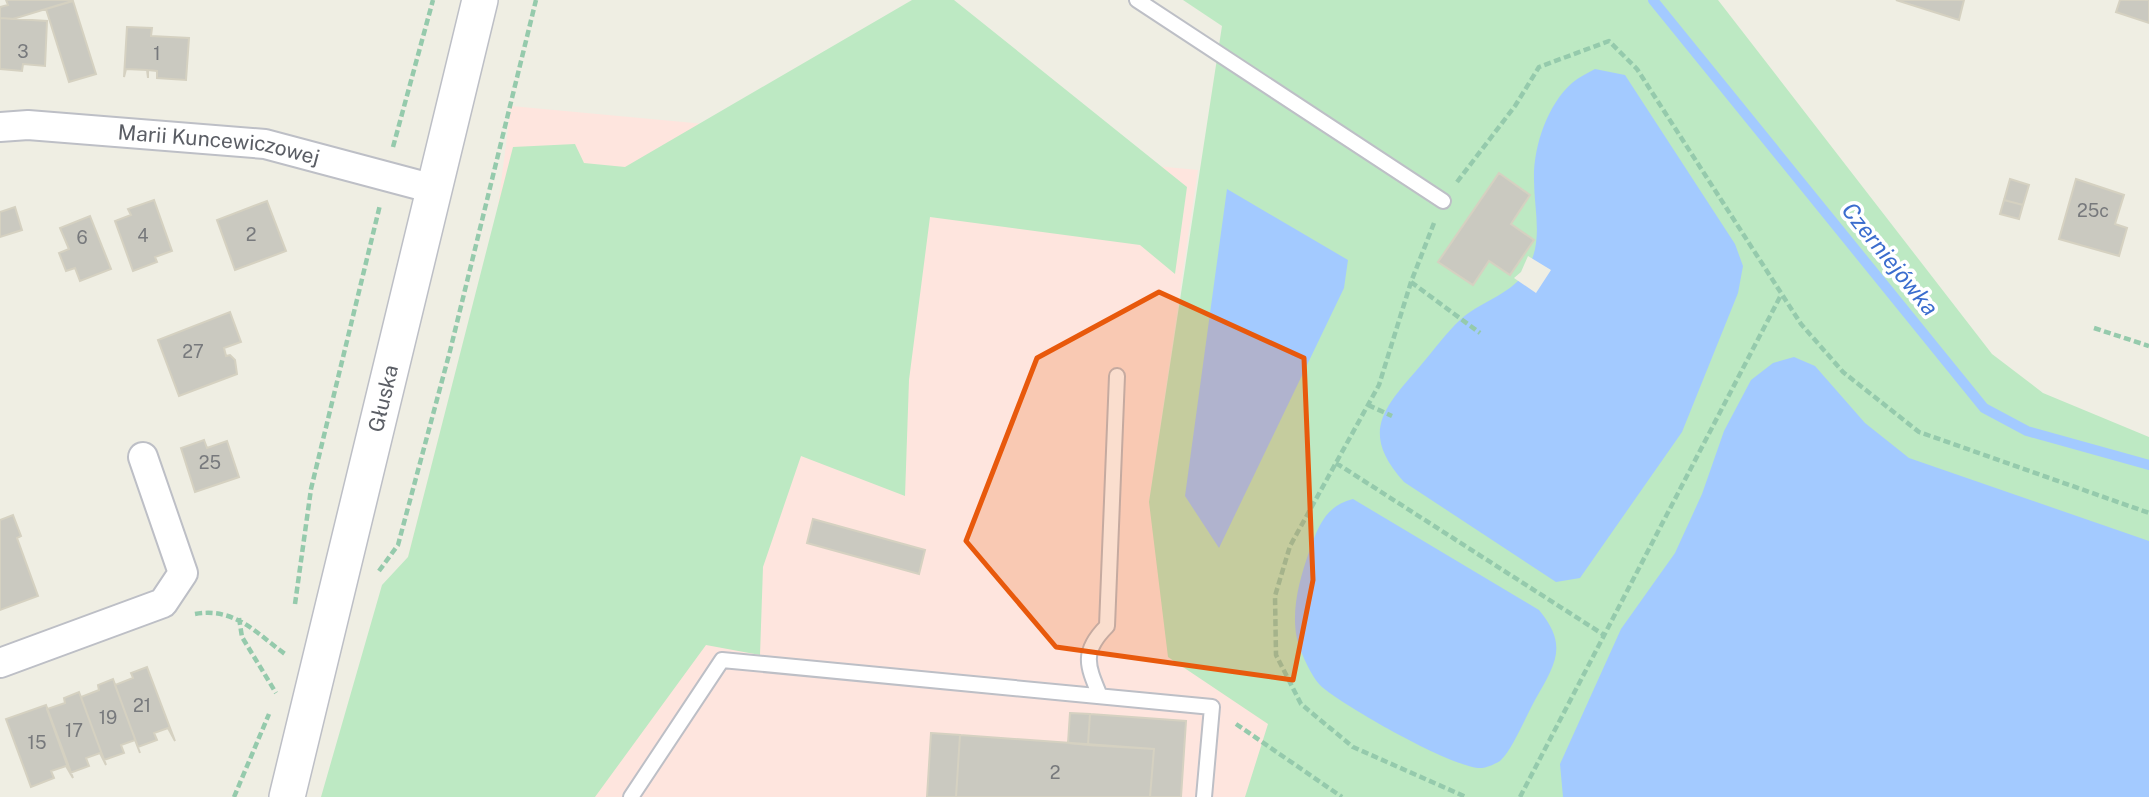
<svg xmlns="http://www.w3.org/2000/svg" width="2149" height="797" viewBox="0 0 2149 797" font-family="'Public Sans',sans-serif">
<rect width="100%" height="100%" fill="#efeee3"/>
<path fill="#fee5de" d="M511,106l687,64 -49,332 244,295h-1061l76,-240 88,-336z"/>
<path fill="#bde9c3" d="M912,0h42l233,187 -12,87 -35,-29 -210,-28 -21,163 -4,116 -104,-40 -38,111 -3,88 -54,-10 -111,152h-274l61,-212 26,-28 105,-410 62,-3 9,19 41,4z
M1183,0h535l274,354 51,39 106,44v360h-904l23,-73 -100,-67 -19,-155 73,-476z"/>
<path fill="#a3caff" d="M1595,69l30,6 110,169 8,22 -5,27 -56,139 -102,146 -24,4 -152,-100c-45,-50 -20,-74 17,-117 13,-15 25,-32 39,-45 18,-17 49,-25 64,-46 21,-29 10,-62 10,-94 -1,-32 13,-75 38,-97 7,-6 16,-10 23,-14z
M1227,189l121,71 -4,28 -125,260 -34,-52z
M1794,357l21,9 50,57 44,35 240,83v256h-586l-3,-33 61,-135 54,-76 27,-59 22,-63 27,-51 22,-17z
M1353,499l186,111c30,36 16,54 -4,90 -9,16 -22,48 -34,60 -3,3 -15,8 -19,8 -27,2 -138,-62 -160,-81 -8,-7 -15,-22 -19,-31 -16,-33 -5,-72 6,-104 9,-25 16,-46 44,-53z"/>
<path fill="#efeee3" d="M1528,256l23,14 -15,23 -22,-15 7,-6z"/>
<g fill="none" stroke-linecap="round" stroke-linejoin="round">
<path stroke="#a3caff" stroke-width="10" d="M1653,0l331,408 43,23 122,34"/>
</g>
<path fill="#cac9c0" stroke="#d5d1c1" stroke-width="2" d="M6,0h65l1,1 -59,18 -13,-1v-11l8,-2z
M1896,0h68l-5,20z
M2120,0h29v23l-33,-11z
M73,1l23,73 -27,8 -23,-73z
M0,18l47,3 -2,45 -22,-2 -1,7 -22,-2z
M127,27l25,1 -1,8 38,2 -3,42 -29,-2v-7l-9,-1v8l-1,-8 -21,-1 -2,8z
M1499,173l31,22 -19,29 23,16 -24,35 -21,-14 -16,24 -35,-23z
M2010,179l19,6 -6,20 -19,-5z
M2076,179l48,16 -9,29 12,4 -8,28 -60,-17z
M154,200l18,51 -17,6 2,5 -24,9 -18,-50 16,-6 -3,-6z
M2004,200l19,5 -4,14 -19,-5z
M267,201l19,50 -51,19 -18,-50z
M15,207l7,23 -22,7v-25z
M90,216l21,53 -31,12 -5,-13 -9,3 -7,-18 10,-4 -9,-21z
M230,312l11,30 -17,6 2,8 4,-1 5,5 2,14 -58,22 -21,-56z
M204,440l3,8 20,-7 12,36 -44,15 -14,-44z
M13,515l8,21 -4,2 21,58 -38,14v-90z
M813,519l112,31 -6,24 -112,-31z
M147,667l28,74 -7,-13 -14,5 3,7 -19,7 -23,-62 18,-7 -2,-5z
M113,679l27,74 -5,-13 -14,5 3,8 -20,7 -23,-63 18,-7 -1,-5z
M79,692l27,73 -6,-12 -14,5 3,8 -19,7 -23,-64 18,-6 -1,-5z
M46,705l27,73 -7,-12 -15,5 3,7 -23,9 -25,-68z
M1070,713l20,1 -2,31 -20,-2z
M1090,714l96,7 -5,76h-31l4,-48 -66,-4z
M931,733l29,2 -4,62h-29z
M960,735l194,14 -4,48h-194z"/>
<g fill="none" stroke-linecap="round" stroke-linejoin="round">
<defs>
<path id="service" d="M1137,0l306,201
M1100,696c-13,-31 -19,-44 7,-70l10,-250
M631,797l91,-137 490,47 -8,90"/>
<g id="minor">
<path id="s1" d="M0,127l28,-2 237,19 169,45"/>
<path d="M0,663l163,-60 20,-30 -40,-116"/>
</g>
<g id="tertiary">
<path id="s2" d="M287,797l193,-797"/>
</g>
</defs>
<use href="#service" stroke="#bdbfc6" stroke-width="18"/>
<use href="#minor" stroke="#bdbfc6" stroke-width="32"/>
<use href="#tertiary" stroke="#bdbfc6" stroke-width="38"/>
<path stroke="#95caac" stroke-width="4.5" stroke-dasharray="7 3.5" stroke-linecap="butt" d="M393,147l40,-147
M1457,182l58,-76 24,-39 70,-26 28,28 164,255 42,48 76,60 230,81
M1434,223l-23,59 -32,103 -89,161 -15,50 1,59 25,49 52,43 113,50
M1411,282l69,51
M2094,328l55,18
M1368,405l24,11
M1336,463l268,172
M379,571l19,-26 52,-194 86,-351
M295,604l16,-115 69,-284
M195,614c40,-7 61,19 90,40
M239,618l3,19 34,56
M1236,724l106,73
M234,797l35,-83
M1520,797l261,-502"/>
<use href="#service" stroke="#fff" stroke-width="14"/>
<use href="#minor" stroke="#fff" stroke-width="28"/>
<use href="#tertiary" stroke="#fff" stroke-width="35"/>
</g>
<path fill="#e8590c" fill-opacity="0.2" stroke="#e8590c" stroke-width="5" stroke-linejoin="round" d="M1159,292l145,66 9,222 -20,100 -237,-33 -90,-106 71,-183z"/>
<g text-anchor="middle" stroke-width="7" stroke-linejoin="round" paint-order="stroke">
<g font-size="18" fill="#77797c">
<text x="23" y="58">3</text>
<text x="157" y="60">1</text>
<text x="2093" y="217">25c</text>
<text x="251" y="241">2</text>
<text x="143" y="242">4</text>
<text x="82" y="244">6</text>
<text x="193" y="358">27</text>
<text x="210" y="469">25</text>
<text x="142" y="712">21</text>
<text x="108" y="724">19</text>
<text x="74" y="737">17</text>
<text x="37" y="749">15</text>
<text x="1055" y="779">2</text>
</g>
<g font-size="21" fill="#5b5e65" stroke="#fff">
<text dy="7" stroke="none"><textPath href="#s1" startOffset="220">Marii Kuncewiczowej</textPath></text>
<text dy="7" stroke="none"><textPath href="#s2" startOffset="410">Głuska</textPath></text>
</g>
<g font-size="23" font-style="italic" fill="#3b6dce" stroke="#fff">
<text transform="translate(1890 259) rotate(51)" y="8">Czerniejówka</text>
</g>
</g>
</svg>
